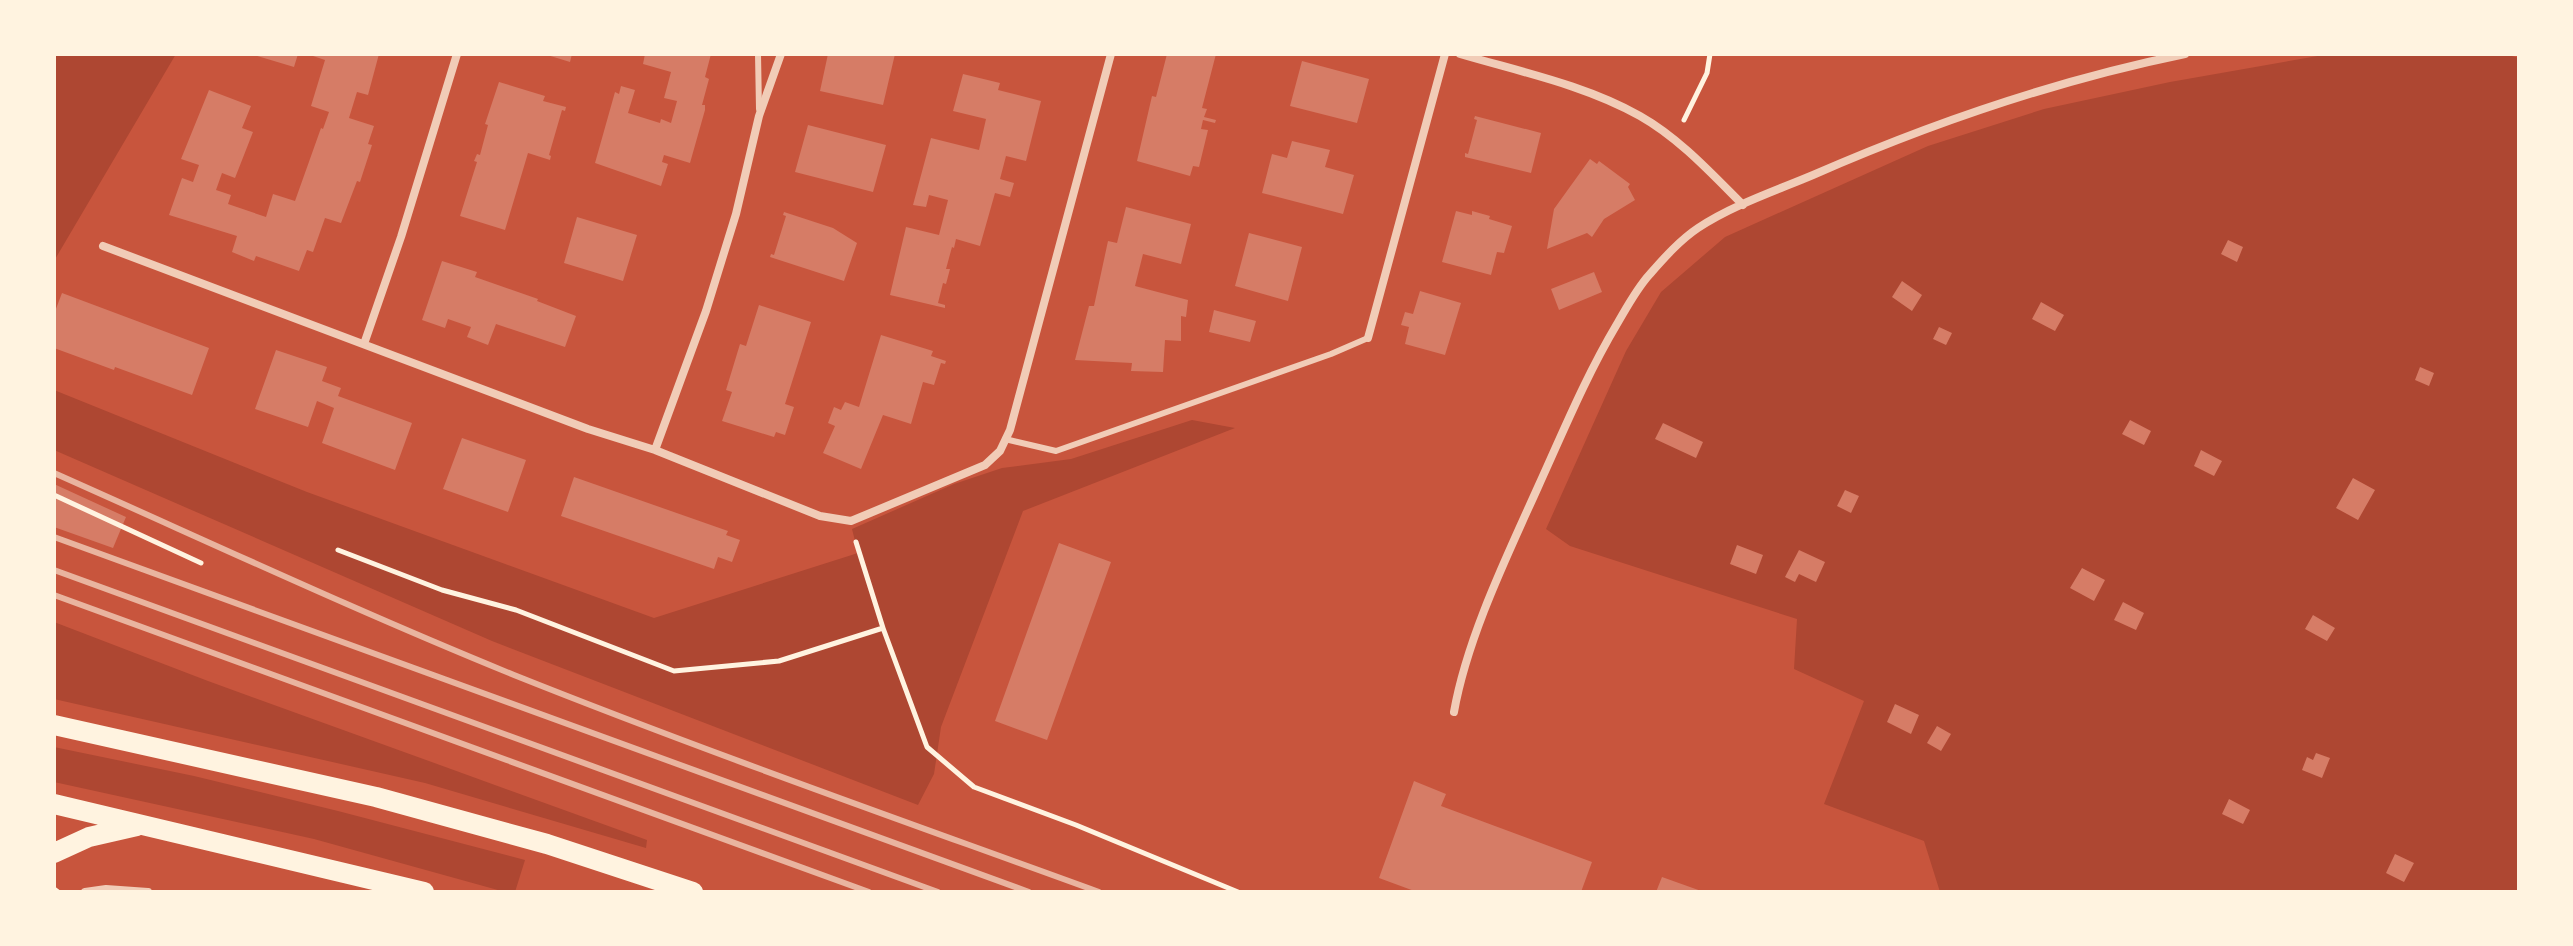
<svg xmlns="http://www.w3.org/2000/svg" width="2573" height="946" viewBox="0 0 2573 946" font-family="Poppins,sans-serif">
<rect width="100%" height="100%" fill="#c8553d"/>
<path fill="#ae4732" d="M54,54h122l-122,207z
M2329,54h175l15,4v834h-579l-16,-51 -100,-37 40,-103 -70,-32 3,-50 -227,-73 -24,-17 80,-178 35,-59 64,-55 203,-91 116,-37 126,-27z
M54,390l253,102 347,126 204,-65 -6,-24 102,-45 48,-16 69,-9 121,-39 43,8 -212,83 -82,216 -7,47 -16,31 -426,-164 -438,-191z
M54,622l154,59 439,159 -1,8 -221,-65 -371,-84z
M54,747l140,29 144,35 187,49 -10,32h-10l-191,-53 -260,-57z"/>
<path fill="#d67c66" d="M251,54h47l-4,13z
M307,54h72l-11,41 -11,-3 -8,26 25,8 -6,18 4,1 -12,37 -3,-1 -16,42 -16,-5 -12,34 -6,-2 -8,21 -43,-15 -2,5 -22,-9 5,-16 -68,-21 13,-37 11,4 6,-17 -18,-6 28,-69 42,16 -9,22 11,4 -18,46 -13,-5 -6,17 15,5 -3,9 38,13 7,-23 22,7 26,-73 2,1 6,-17 -18,-6 14,-46z
M544,54h28l-2,8z
M645,54h66l-6,23 4,2 -7,26h3v5l-15,53 -26,-8 -2,7 6,2 -7,22 -66,-23 20,-71 4,2 2,-8 14,4 -7,23 32,10 1,-4 10,4 6,-22 -13,-3 7,-26 -28,-8z
M828,54h67l-12,51 -63,-14z
M1167,54h49l-14,54 5,1 -3,8 12,3 -1,3 -12,-3 -2,9 7,1 -9,37 -6,-1 -3,10 -53,-15 15,-65 4,1z
M1302,61l67,18 -12,44 -67,-17z
M963,74l37,9 -2,7 43,11 -15,60 -20,-5 -6,23 14,4 -4,14 -15,-4 -15,53 -24,-7 -2,9 -2,-1 -6,22h4l-4,15 -3,-1 -5,20 7,2v3l-55,-13 16,-68 33,8 9,-35 -19,-5 -3,12 -13,-2 18,-67 48,12 7,-31 -33,-8z
M499,82l46,14 -2,5 23,6 -1,4 -3,-1 -13,45 2,1 -1,4 -22,-7 -23,77 -45,-14 17,-54 -3,-1 3,-7 3,1 8,-30 -3,-1z
M1475,116l66,17 -10,40 -66,-16v-4l3,1 9,-34 -3,-1z
M808,125l78,20 -13,47 -78,-20z
M1292,141l38,9 -5,17 29,8 -11,39 -81,-21 10,-39 15,4z
M1590,159l7,5 2,-3 31,23 -2,3 7,13 -31,19 -12,18 -5,-4 -40,16 7,-40z
M1126,207l65,17 -10,40 -38,-10 -8,32 53,14 -2,17 -5,-1v25l-16,-1 -2,32 -32,-1 1,-8 -57,-3 14,-54h5l14,-65 9,2z
M1456,211l16,4v-4l18,5 -1,3 23,7 -8,27 -7,-1 -6,23 -49,-13z
M784,212l49,16 24,15 -13,38 -74,-24 1,-3 3,1 12,-39 -3,-1z
M577,217l60,18 -14,46 -59,-18z
M1249,233l53,14 -14,54 -53,-15z
M2228,240l15,7 -6,15 -16,-8z
M442,261l35,11 -2,5 63,22 -1,2 39,15 -11,31 -69,-23 -8,21 -21,-8 4,-10 -23,-8 -3,9 -23,-8z
M1594,272l8,20 -43,18 -8,-21z
M1902,281l20,14 -10,16 -20,-14z
M1420,291l41,12 -16,52 -40,-11 4,-17 -8,-2 4,-13 8,2z
M62,293l147,55 -17,47 -77,-28 -1,3 -60,-22v-34z
M2041,302l23,13 -9,16 -23,-12z
M759,305l52,17 -26,82 9,3 -9,28 -9,-3 -2,5 -52,-16 10,-29 -6,-2 14,-46 6,2z
M1214,310l42,11 -6,21 -41,-10z
M1939,327l13,6 -6,12 -13,-6z
M881,335l52,16 -2,5 15,5 -1,3 -4,-1 -7,22 -11,-3 -12,42 -28,-9 -22,54 -38,-16 12,-27 -7,-3 6,-16 7,3 4,-8 14,5z
M276,350l51,17 -5,14 19,7 -3,8 74,27 -17,47 -73,-27 12,-35 -17,-7 -9,26 -53,-18z
M2420,367l14,6 -5,13 -14,-6z
M2130,420l21,11 -7,14 -22,-11z
M1663,423l40,19 -7,16 -41,-19z
M462,438l64,22 -18,52 -65,-23z
M2201,450l21,11 -8,15 -20,-10z
M574,477l154,54 -2,4 14,5 -8,22 -14,-5 -4,12 -153,-53z
M2353,478l22,12 -17,30 -22,-12z
M54,484l72,33 -13,31 -59,-21z
M1845,490l14,6 -8,17 -14,-7z
M1059,543l52,19 -64,178 -52,-19z
M1737,545l26,10 -7,19 -26,-10z
M1799,550l26,12 -9,20 -17,-8 -4,8 -10,-5z
M2082,568l23,12 -11,21 -24,-13z
M2123,602l21,11 -8,17 -22,-10z
M2313,615l22,13 -8,13 -22,-12z
M1895,704l24,11 -8,19 -24,-12z
M1937,726l14,8 -10,17 -14,-8z
M2316,753l14,5 -8,20 -20,-8 5,-13 6,3z
M1414,781l32,13 -5,12 151,56 -11,30h-164l-38,-14z
M2229,799l21,11 -7,14 -21,-10z
M2395,854l19,9 -10,19 -18,-9z
M1662,877l42,15h-48z"/>
<g fill="none" stroke-linecap="round" stroke-linejoin="round">
<path stroke="#fff3e0" stroke-width="5" d="M1684,120l23,-47 3,-19
M54,495l147,68
M856,542l27,86 44,119 47,40 102,38 162,67
M338,550l104,40 74,20 158,61 105,-10 104,-33
M54,889l4,3"/>
<path stroke="#f1ccb7" stroke-width="6" d="M758,54l1,55
M1005,439l51,12 275,-97 37,-16"/>
<path stroke="#f1ccb7" stroke-width="8" d="M1460,54c61,18 125,31 180,62 39,22 71,57 103,89
M103,246l485,183 67,21 165,66 31,5 134,-56 15,-14 10,-21 101,-376
M1368,338l77,-284
M364,344l37,-107 56,-183
M655,450l51,-139 30,-97 23,-98 22,-62
M1454,712c13,-74 53,-156 84,-225 25,-55 48,-111 79,-163 10,-17 20,-36 33,-50 14,-16 30,-34 48,-46 35,-23 77,-37 115,-53 119,-52 245,-95 372,-121
M85,892l21,-3 42,3"/>
<path stroke="#fff3e0" stroke-width="20" d="M54,725l322,72 171,47 146,48
M54,804l370,88
M54,853l35,-16 48,-11"/>
<path stroke="#e9b49f" stroke-width="6" d="M54,473c153,68 305,139 460,202 193,77 390,146 585,217
M54,537l975,355
M54,570l884,322
M54,595l815,297"/>
</g>
<rect width="2573" height="946" fill="none" stroke="#fff3e0" stroke-width="112"/>
</svg>
